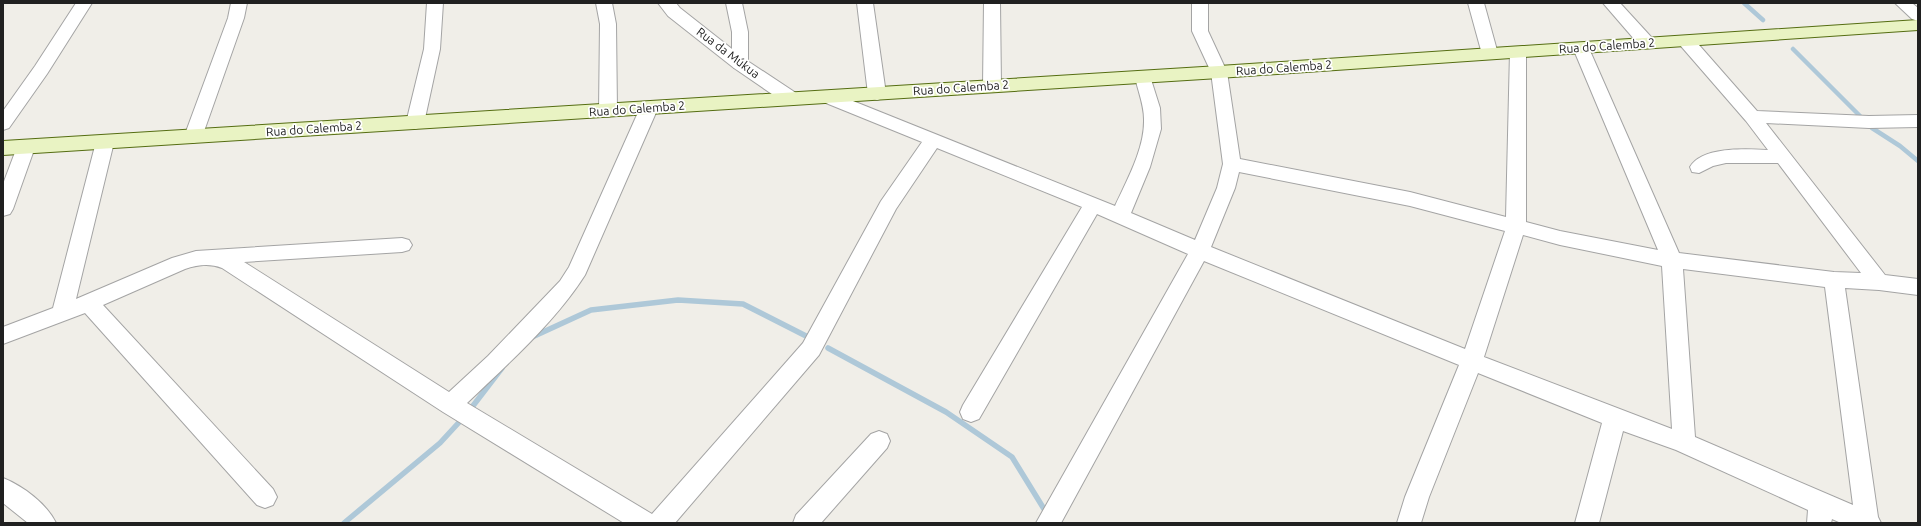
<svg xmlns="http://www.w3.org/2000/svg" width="1921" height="526" viewBox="0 0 1921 526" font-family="Ubuntu,sans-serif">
<rect width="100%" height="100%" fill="#f0eee8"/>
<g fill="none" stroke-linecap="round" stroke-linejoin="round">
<path stroke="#aec8d8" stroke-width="4.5" d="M1744,3l19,17
M1793,49l67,67
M1872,128l28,18 18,15"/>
<path stroke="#aec8d8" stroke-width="5.5" d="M530,338l61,-28 87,-10 65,4 65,33
M828,348l118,64 66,45 32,52
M469,411l33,-43
M344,523l96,-80 23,-25"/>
<defs>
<path id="minor" d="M76,3h16l-45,71 -38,54 -6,2v-19l32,-45z
M231,3h16l-3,15 -42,119 -3,4 -6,2 -6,-2 -3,-4 44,-119z
M427,3h16l-3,46 -16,74 -3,4 -6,2 -6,-2 -3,-4 18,-74z
M596,3h16l4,21 1,87 -3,4 -6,2 -6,-2 -3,-4 1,-87z
M726,3h16l6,29v32l-2,4 -6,1 -6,-1 -2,-4v-32z
M857,3h16l13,91 -3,4 -6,2 -6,-2 -3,-4z
M984,3h16l1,83 -3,4 -6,1 -6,-1 -3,-4z
M1192,3h16v28l19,41 13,87 170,33 96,25 4,-165 2,-4 6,-1 6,1 2,4v170l34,9 98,19 -85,-202 2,-4 6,-1 6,1 92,209 155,19 27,1 -83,-110h-52l-13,3 -14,7 -7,-1 -2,-5c12,-21 57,-18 78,-17l-22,-29 -66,-76 -2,-4 2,-4 6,-1 6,1 65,74 112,5 49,-1v12l-49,1 -103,-5 119,152 33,4v16l-39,-5 -34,-2 33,229 3,6h-40l-9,-4 -1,4h-24l1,-13 -132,-60 -53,-19 -24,92h-24l27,-100 -124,-50 -49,124 -8,26h-24l8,-26 54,-132 -255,-104 -143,262h-25l152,-269 -91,-40 -118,205 -8,3 -8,-3 -3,-7 3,-7 119,-198 -145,-59 -41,61 -77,146 -144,168h-51l-181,-111 -221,-144c-13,-5 -24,-3 -37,1l-82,36 170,184 4,8 -4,8 -8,3 -8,-3 -172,-192 -82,31v-17l50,-19 43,-166 3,-4 6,-2 6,2 3,4 -38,157 96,-41 24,-7 206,-13 7,2 3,5 -3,5 -7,2 -158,10 205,130 39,-36 72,-75 9,-14 71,-159 3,-4 6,-2 6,2 3,4 -73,167c-29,46 -79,91 -118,128l185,111 151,-171 78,-142 41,-59 -101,-41 -3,-4 3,-4 6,-2 6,2 282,113c12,-26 30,-58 29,-87 0,-14 -6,-28 -9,-42l2,-4 6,-1 6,1 11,35 1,21 -11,38 -19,46 64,27 22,-52 6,-24 -12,-92 -19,-41zM1239,172l171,34 95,25 -40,118 -254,-102 24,-59zM1523,235l37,10 102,21 10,163 -188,-72zM1683,269l142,18 28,218 -158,-68z
M1468,3h16l14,51 -2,4 -6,1 -6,-1 -2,-4z
M1603,3h17l33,36 2,4 -2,4 -6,1 -6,-1z
M1895,3h17l6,5v13l-6,-2z
M26,141l6,2 3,4 -22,62 -3,5 -7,2v-32l14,-37 3,-4z
M879,431l8,3 3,7 -3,7 -66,75h-28l3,-8 75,-81z
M3,478c20,8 44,26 53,45h-28l-25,-20z"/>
<path id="tertiary" d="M658,3h18l4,5 66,52 53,35 3,4 -3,4 -7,2 -7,-2 -51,-35 -66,-52z"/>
<path id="secondary" d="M1918,20v10l-699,48 -1216,77v-14l1216,-75z"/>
</defs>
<use href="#minor" stroke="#a4a4a4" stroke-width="2"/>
<use href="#tertiary" stroke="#a4a4a4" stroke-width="2"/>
<use href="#secondary" stroke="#556d12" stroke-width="2"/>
<use href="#minor" fill="#fff" fill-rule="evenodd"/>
<use href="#tertiary" fill="#fff" fill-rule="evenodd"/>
<use href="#secondary" fill="#e9f3c3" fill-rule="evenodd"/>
</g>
<g text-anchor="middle" stroke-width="3.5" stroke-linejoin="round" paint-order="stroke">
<g font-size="12" fill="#202020" stroke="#fff">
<text transform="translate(1607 46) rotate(-4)" y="4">Rua do Calemba 2</text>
<text transform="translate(728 53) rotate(37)" y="4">Rua da Múkua</text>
<text transform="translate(1284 68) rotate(-4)" y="4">Rua do Calemba 2</text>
<text transform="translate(961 88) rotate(-4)" y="4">Rua do Calemba 2</text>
<text transform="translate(637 109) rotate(-4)" y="4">Rua do Calemba 2</text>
<text transform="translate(314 129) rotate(-4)" y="4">Rua do Calemba 2</text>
</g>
</g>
<rect width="1921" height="526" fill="none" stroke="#202020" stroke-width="8"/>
</svg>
